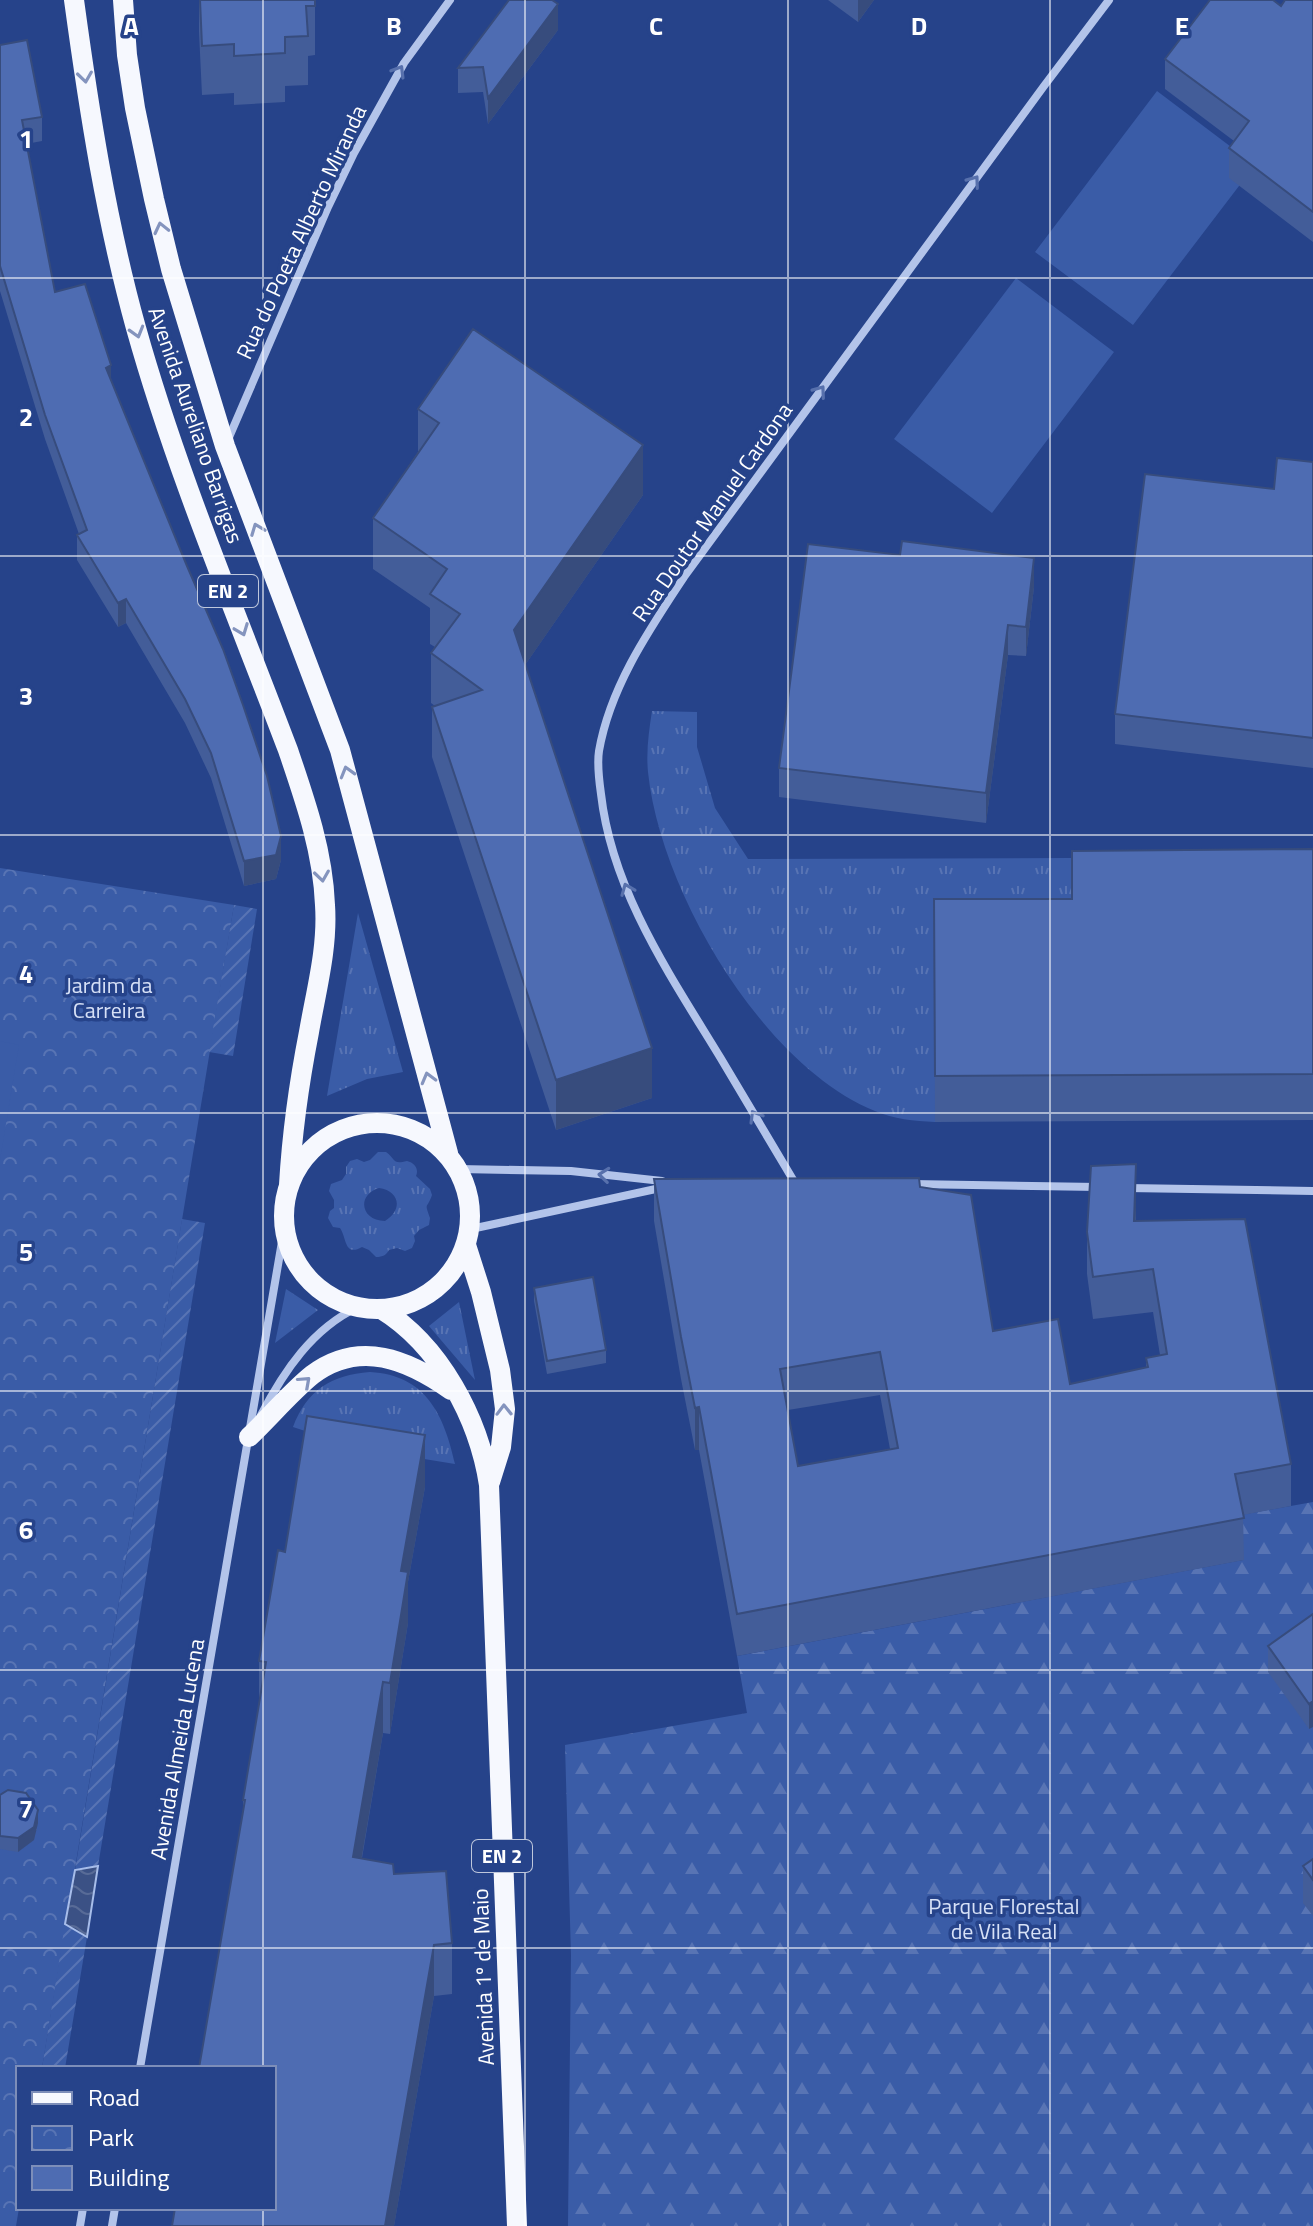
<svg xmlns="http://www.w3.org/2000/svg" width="1313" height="2226" viewBox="0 0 1313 2226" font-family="'Titillium Web',sans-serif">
<defs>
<pattern id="grass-tufts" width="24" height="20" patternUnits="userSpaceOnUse" patternTransform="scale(2)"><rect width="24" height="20" fill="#3a5ca7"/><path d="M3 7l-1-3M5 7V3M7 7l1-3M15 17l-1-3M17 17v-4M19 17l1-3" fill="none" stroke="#5874b4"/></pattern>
<pattern id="forest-firs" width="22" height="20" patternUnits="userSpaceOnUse" patternTransform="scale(2)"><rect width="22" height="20" fill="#3a5ca7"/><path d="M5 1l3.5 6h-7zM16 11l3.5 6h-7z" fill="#5874b4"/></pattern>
<pattern id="park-crowns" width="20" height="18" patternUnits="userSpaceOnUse" patternTransform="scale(2)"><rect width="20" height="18" fill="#3a5ca7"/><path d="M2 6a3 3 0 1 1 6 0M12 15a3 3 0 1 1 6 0" fill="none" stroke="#5874b4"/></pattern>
<pattern id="garden-furrows" width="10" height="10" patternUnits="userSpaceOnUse" patternTransform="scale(2)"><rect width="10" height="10" fill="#3a5ca7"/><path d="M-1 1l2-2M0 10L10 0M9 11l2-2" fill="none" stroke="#5874b4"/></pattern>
<pattern id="water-waves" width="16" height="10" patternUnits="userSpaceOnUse" patternTransform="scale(2)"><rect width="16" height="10" fill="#3b5185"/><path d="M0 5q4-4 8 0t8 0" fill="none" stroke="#586b97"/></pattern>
</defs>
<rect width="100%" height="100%" fill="#26438a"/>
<path fill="url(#grass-tufts)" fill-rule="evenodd" d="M652,711l45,1v35l18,61 33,51 324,-1v86l-137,178c-21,-1 -41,-3 -60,-11 -113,-46 -215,-221 -227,-339 -2,-21 1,-41 4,-61z
M358,913l45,159 -36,7 -40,17z
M378,1152h8c10,7 6,13 21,9 8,2 12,8 9,15l14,13 2,6c-5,15 -8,6 -2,23l-1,7 -10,5 -5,6 1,5 -3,7 -7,3 -8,-3 -8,2c-3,5 -6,7 -13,7l-7,-7 -7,-3c-18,10 -15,-9 -22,-19l-7,-1 -5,-9 2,-7 4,-3v-8l-5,-9 2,-7 11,-4 4,-6v-7l4,-6 7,-2 7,3 6,-2zM379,1188c21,3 24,22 6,33 -24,0 -29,-26 -6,-33z
M286,1289l32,21 -43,33z
M459,1302l16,78 -46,-54z
M370,1372c56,3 74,43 85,92l-98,-16 -64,-21c14,-37 38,-52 77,-55z"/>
<path fill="url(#forest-firs)" d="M1313,1502v724h-745l3,-271 -6,-210 182,-32 -10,-57 506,-96 -8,-44z"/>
<path fill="url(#park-crowns)" d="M0,868l234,37 -192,1163h-24l1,140 -3,18h-16z"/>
<path fill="url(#garden-furrows)" d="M234,905l23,4 -24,147 -24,-4z
M182,1219l23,4 -107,643 -23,4z
M65,1924l22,13 -22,131h-23z"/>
<path fill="#3a5ca7" d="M1157,91l98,74 -122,160 -98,-73z
M1016,278l98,74 -122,161 -98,-74z
M0,1041l19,4 -19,115z"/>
<path fill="url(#water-waves)" stroke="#a7bdea" stroke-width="2" d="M98,1866l-11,71 -22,-13 10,-54z"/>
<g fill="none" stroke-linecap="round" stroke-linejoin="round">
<path stroke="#b3c4ea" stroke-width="8" d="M227,442l101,-235 26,-54 50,-90 46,-63
M459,1169l112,2 91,10
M795,1183c-25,-42 -50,-84 -75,-126 -50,-82 -108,-166 -119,-263 -2,-14 -4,-30 -2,-43 11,-64 50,-121 85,-174l360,-491 65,-86
M911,1184l187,3
M1127,1188l186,3
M471,1229l194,-42
M261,1415c23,-44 51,-86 97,-108
M140,2068l144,-838
M80,2226l3,-18
M112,2226l3,-18"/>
<path stroke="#f6f8fe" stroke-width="20" d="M74,0c15,110 32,220 62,328 40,143 99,282 152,422 17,50 35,101 37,155 3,43 -9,86 -16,127 -10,51 -17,101 -20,153
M123,0l4,55 8,53 19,91 17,70 54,177 115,304 108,403
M284 1216a93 93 0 1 1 186 0a93 93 0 1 1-186 0Z
M466,1245l15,47 19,78 5,39 -4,38 -11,35
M381,1309c59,36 98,110 108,176l28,741
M249,1437c21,-20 41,-44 63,-62 48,-36 96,-15 139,15"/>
</g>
<path fill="#435d99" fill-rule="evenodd" d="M199,0h116v55l-7,1v29l-23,1v16l-51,3v-12l-32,2 -3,-63z
M828,0h46l-16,22z
M1313,0v242l-84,-64v-30l5,-7 -69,-52v-30l116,-53z
M558,30l-70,94 -5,-32 -25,1v-25z
M0,45l42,72v24l-16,3 29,148 56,88 170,480 -5,19 -32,7 -33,-108 -26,-55 -59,-100 -8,4 -41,-67v-25l2,-1 -34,-95 -45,-148z
M418,409l225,86 -118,170 127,433 -96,32 -124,-373v-50l3,-1 -4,-3v-50l4,-6 -5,-3v-36l-57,-39v-51l45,-66z
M1313,462v306l-198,-24v-30l159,-225z
M1034,587l-8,69 -18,-1 -22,168 -207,-26v-29z
M1313,849v271l-378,2 -1,-223h138z
M654,1179l266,8 73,144 77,53 76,-17v-9l14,-3 -7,-43 -60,7 -6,-45v-42l49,-26v15l155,243v42l-48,9 1,45 -507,96 -38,-206h-4l-14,-71 -27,-158zM880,1395l10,54 -92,17 -10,-56z
M534,1288l72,62v13l-59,11 -13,-73z
M425,1487l-17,95v41l-18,111 -7,-1 -21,125 32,16 58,69v51l-18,2 -40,230h-222l71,-410v-16l16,-97v-42l26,-109z
M1313,1614l-4,115 -41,-57v-26z
M0,1795l38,28 -4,17 -16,12 -18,-3z
M1313,1859v57l-10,-13v-37z"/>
<path fill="#374c7d" d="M858,0h16l-16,22z
M558,4v26l-70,94v-26z
M111,365v25l-5,-22z
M643,445v50l-129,186v-51z
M1034,558v29l-8,69v-29z
M126,599v24l-8,4v-24z
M1008,625v30l-22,168v-30z
M281,836v24l-5,19 -32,7v-25z
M652,1048v50l-96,32v-50z
M1136,1164v42l-2,58v-43z
M699,1407v43h-4v-42z
M425,1435v52l-17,95v41l-18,111v-51l11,-112z
M383,1682v51l-30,175v-51z
M1313,1701v26l-4,2v-25z
M38,1810v13l-4,17 -16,12v-14z
M434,1945v51l-40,230h-9z"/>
<path fill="#4e6cb2" stroke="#374c7d" stroke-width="2" fill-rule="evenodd" d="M200,0h115v6h-9l2,30 -23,1v16l-51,3v-12l-32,2z
M509,0h43l6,4 -70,94 -5,-31 -25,1z
M1210,0h63l8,6 4,-6h28v212l-84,-64 20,-27 -84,-62z
M27,40l15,77 -20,3 33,172 30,-8 26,81 -5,3 81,198 36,83 20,56 24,71 14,60 -5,19 -32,6 -33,-108 -26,-54 -59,-100 -8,4 -41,-68 10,-5 -42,-115 -45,-149v-221z
M473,329l170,116 -129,185 138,418 -96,32 -124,-373 50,-17 -51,-37 29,-39 -30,-20 17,-25 -74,-51 66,-95 -21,-14z
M1277,458l36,4v276l-198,-24 30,-240 129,15z
M902,541l132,17 -8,69 -18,-2 -22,168 -207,-25 29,-224 92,11z
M1313,849v225l-378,2 -1,-177h138v-48z
M1136,1164l-2,57 111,-2 46,245 -56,10 9,44 -507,96 -38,-207 -4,1 -14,-71 -27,-158 265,-1 1,9 51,8 22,136 65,-12 12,65 78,-17 -2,-9 21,-4 -14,-85 -60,8 -6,-45 4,-66zM880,1352l18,96 -100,18 -18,-97z
M593,1277l13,73 -59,11 -13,-73z
M307,1416l118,19 -24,136 7,1 -18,111 -7,-1 -30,175 40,7 1,10 52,-3 6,72 -18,2 -49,281h-213l3,-18h99v-140h-75l46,-268h-2l23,-138 -7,-1 19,-111 7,2z
M1313,1614v87l-4,3 -41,-58z
M8,1790l18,3 12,17 -4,17 -16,11 -18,-2v-41z
M1313,1859v21l-10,-14z"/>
<defs><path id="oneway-chevron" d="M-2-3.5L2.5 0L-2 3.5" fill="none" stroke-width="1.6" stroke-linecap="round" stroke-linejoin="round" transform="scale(2)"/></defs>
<g stroke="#5770ac">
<use href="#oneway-chevron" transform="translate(399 71) rotate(-59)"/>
<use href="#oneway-chevron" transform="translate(974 181) rotate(-54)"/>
<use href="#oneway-chevron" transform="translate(820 391) rotate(-54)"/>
<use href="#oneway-chevron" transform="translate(627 889) rotate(-112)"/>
<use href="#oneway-chevron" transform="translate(755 1116) rotate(-121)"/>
<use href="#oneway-chevron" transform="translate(604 1175) rotate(-174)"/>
</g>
<g stroke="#8494be">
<use href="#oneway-chevron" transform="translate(85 77) rotate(82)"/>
<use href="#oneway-chevron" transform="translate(161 228) rotate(-103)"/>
<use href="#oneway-chevron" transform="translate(137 332) rotate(74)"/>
<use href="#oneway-chevron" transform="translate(257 529) rotate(-111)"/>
<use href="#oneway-chevron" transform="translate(242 630) rotate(69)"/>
<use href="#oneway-chevron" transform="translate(347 772) rotate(-106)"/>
<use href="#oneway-chevron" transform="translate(322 876) rotate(82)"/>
<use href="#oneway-chevron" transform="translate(428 1078) rotate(-105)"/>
<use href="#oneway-chevron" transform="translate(305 1382) rotate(-42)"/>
<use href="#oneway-chevron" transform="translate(504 1410) rotate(-91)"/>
</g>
<path fill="none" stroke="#fff" stroke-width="2" stroke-opacity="0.55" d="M263,0v2068M525,0v2226M788,0v2226M1050,0v2226M0,278h1313M0,556h1313M0,835h1313M0,1113h1313M0,1391h1313M0,1670h1313M0,1948h1313M263,2208v18"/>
<g text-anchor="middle" stroke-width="7" stroke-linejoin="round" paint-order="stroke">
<g fill="#26438a" stroke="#bec7dc" stroke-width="2">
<rect x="198" y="575" width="60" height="32" rx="6"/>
<rect x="472" y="1840" width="60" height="32" rx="6"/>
</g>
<g font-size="20" font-weight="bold" fill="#fff">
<text x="228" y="598">EN 2</text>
<text x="502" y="1863">EN 2</text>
</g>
<g font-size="22" fill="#fff" stroke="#26438a">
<text transform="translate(301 232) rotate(-65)" y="8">Rua do Poeta Alberto Miranda</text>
<text transform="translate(196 425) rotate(71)" y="8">Avenida Aureliano Barrigas</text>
<text transform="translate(712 512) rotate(-55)" y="8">Rua Doutor Manuel Cardona</text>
<text transform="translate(177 1749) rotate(-80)" y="8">Avenida Almeida Lucena</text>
<text transform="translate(483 1977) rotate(-92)" y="8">Avenida 1º de Maio</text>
</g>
<g font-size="22" fill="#d7e1f7" stroke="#26438a">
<text x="109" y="993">Jardim da<tspan x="109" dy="25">Carreira</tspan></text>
<text x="1004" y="1914">Parque Florestal<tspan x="1004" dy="25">de Vila Real</tspan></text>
</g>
</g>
<g font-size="26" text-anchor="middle" font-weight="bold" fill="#fff" stroke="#26438a" stroke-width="7" stroke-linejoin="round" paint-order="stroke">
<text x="131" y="35">A</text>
<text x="394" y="35">B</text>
<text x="656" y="35">C</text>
<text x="919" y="35">D</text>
<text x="1182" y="35">E</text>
<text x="26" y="148">1</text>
<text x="26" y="426">2</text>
<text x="26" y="705">3</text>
<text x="26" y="983">4</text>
<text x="26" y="1261">5</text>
<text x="26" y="1539">6</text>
<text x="26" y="1818">7</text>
</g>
<rect x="16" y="2066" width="260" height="144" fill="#26438a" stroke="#7d8eb9" stroke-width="2"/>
<rect x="32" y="2092" width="40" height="12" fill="#f6f8fe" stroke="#7d8eb9" stroke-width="2"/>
<text x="88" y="2106" font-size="24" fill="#ffffff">Road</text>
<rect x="32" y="2126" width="40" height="24" fill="url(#park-crowns)" stroke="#7d8eb9" stroke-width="2"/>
<text x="88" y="2146" font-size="24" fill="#ffffff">Park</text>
<rect x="32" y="2166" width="40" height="24" fill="#4e6cb2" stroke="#7d8eb9" stroke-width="2"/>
<text x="88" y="2186" font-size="24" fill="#ffffff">Building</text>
</svg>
